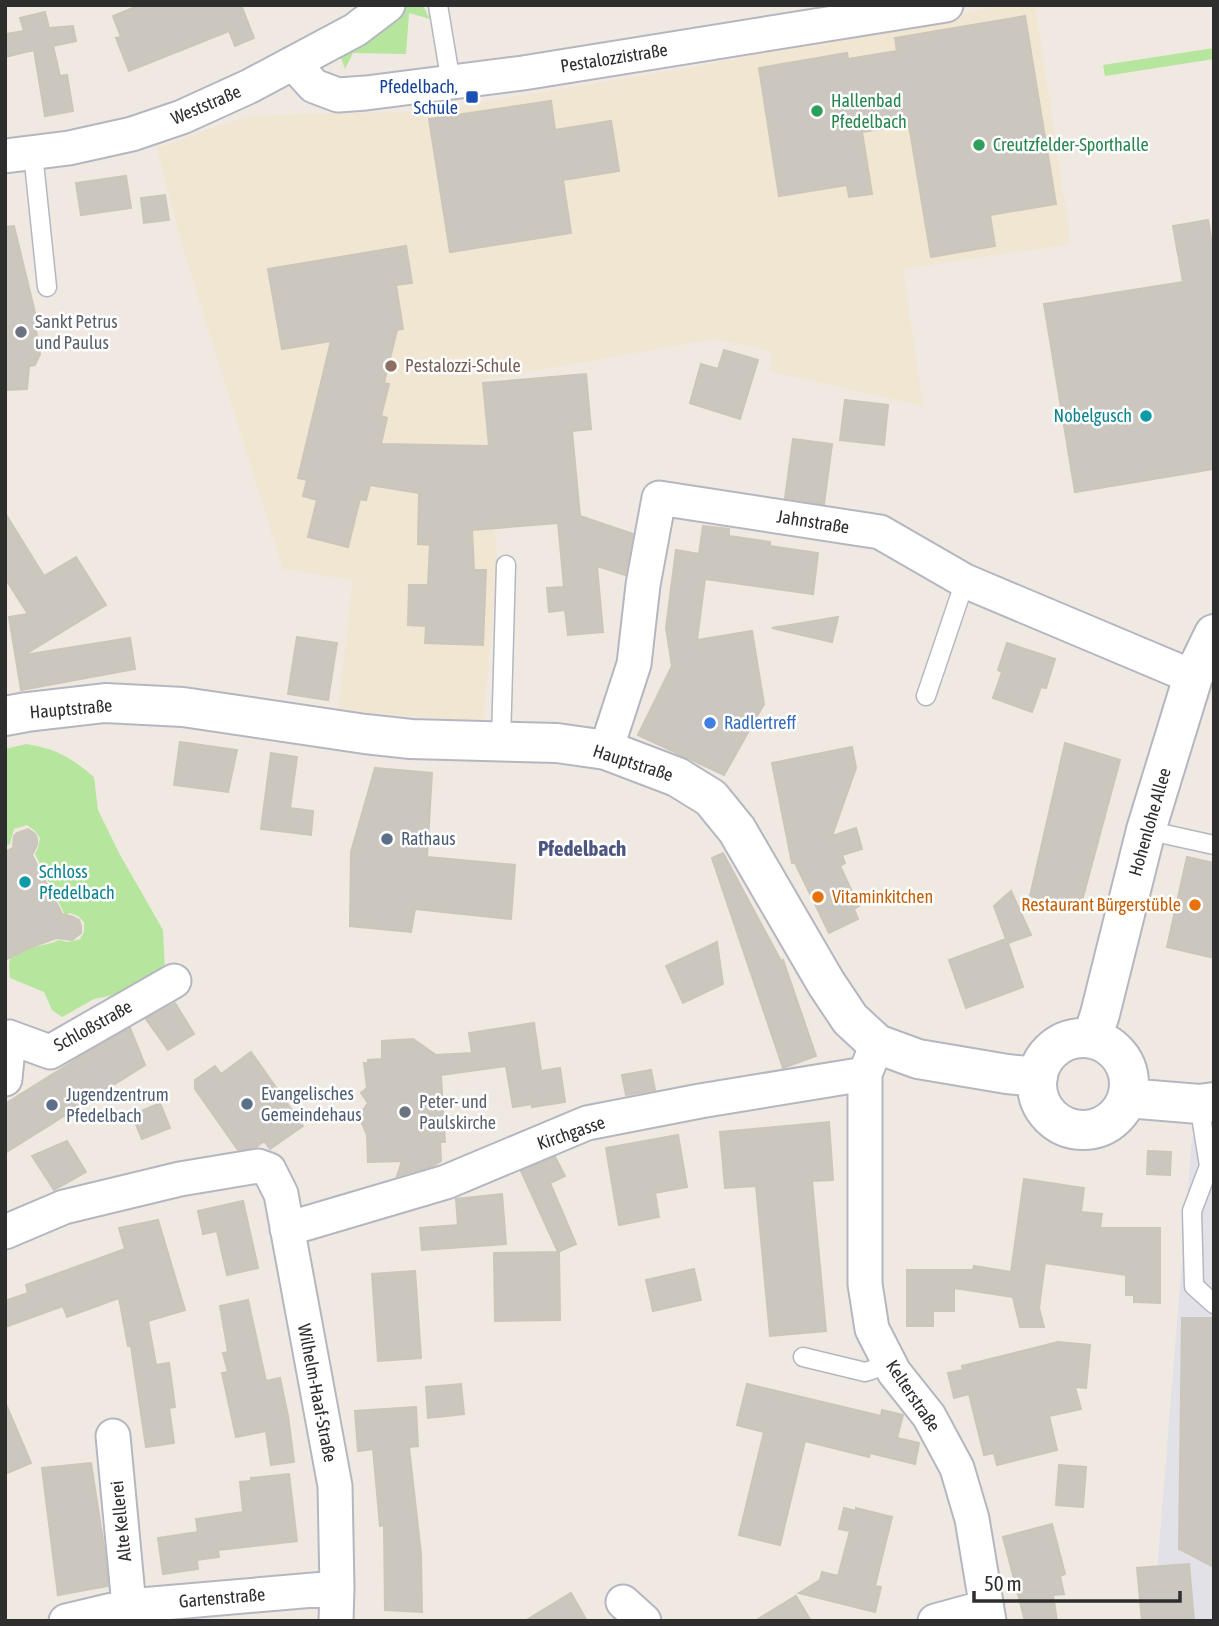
<svg xmlns="http://www.w3.org/2000/svg" width="1219" height="1626" viewBox="0 0 1219 1626" font-family="'Asap Condensed',sans-serif">
<rect width="100%" height="100%" fill="#efe9e1"/>
<path fill="#e3e1e8" d="M1214,1131v490h-61l39,-484z"/>
<path fill="#f0e6d1" d="M1006,5h29l36,239 -168,25 20,137 -154,-35 3,-20 -58,-12 -232,41 16,188 -15,154 -145,-12 15,-130 -70,-11 -102,-327 -24,-94 91,-32 181,-5 264,-44z"/>
<path fill="#b6e59e" d="M408,5l15,1 7,13 -21,-6 -3,41 -53,-1 -8,16 -5,-14z
M1214,48v11l-109,17 -2,-11z
M26,744c31,5 44,13 68,33l4,33 21,43 44,77 2,43 -36,19 -35,7 -32,18 -10,-7 -8,-18 -34,-14 -1,-12 1,-8 19,-10 23,-5 7,-3 9,2 12,-3 4,-7v-10l-6,-6 -8,-3 -5,2 -30,-61 3,-6 2,-10 -5,-7 -8,-6 -13,4 -4,15 -5,2v-97z"/>
<path fill="#cbc7bf" stroke="#cbc5ba" stroke-width="2" d="M140,5h101l13,33 -19,8 -6,-15 -100,40 -13,-33 5,-1 -8,-21z
M45,12l4,16 24,-2 3,15 -23,5 7,30 7,-1 6,36 -28,5 -11,-66 -29,7v-23l19,-3 -4,-13z
M1025,16l31,188 -66,11 5,31 -64,11 -22,-132 -47,7 10,62 -23,3 -2,-12 -68,11 -20,-128 88,-15 1,6 49,-8 -2,-13z
M551,101l4,29 56,-9 8,50 -56,9 8,53 -121,19 -21,-133z
M126,176l5,32 -50,7 -5,-32z
M165,195l4,25 -25,3 -3,-25z
M1208,220l6,35v214l-139,23 -31,-188 139,-22 -10,-56z
M14,226l22,91 -2,1 6,36 -5,11 -6,1 -2,23 -22,1v-163z
M406,246l6,37 -16,2 7,44 -6,1 -13,53 5,1 -8,32 6,2 -6,26 108,2 -6,-63 103,-9 5,55 -19,2 8,85 53,18 -8,41 -28,-9 6,66 -35,3 -3,-25 -16,2 -2,-24 17,-1 -6,-64 -86,7 2,40h12l-3,75 -58,-2 1,-17 -18,-1 1,-40h19l2,-40 -12,-1 1,-51 -49,-8 -4,15 -6,-1 -12,48 -40,-10 9,-37 -14,-4 4,-16 -9,-2 33,-137 -49,8 -14,-80z
M724,350l34,10 -18,59 -50,-16 11,-39 17,5z
M845,400l43,5 -4,40 -44,-5z
M793,439l39,5 -8,60 -39,-6z
M5,513l39,63 32,-19 30,48 -82,50 106,-17 5,31 -114,21 -12,-73 19,-3 -23,-36z
M703,526l26,3v7l41,6v4l48,7 -5,41 -108,-15 -8,61 55,-9 12,73 -40,71 -86,-40 34,-69 -6,-38 10,-78 23,4z
M838,617l-6,25 -60,-14z
M297,637l40,6 -9,57 -40,-6z
M1007,643l48,16 -9,29 -5,-1 -9,25 -39,-14 9,-26 -4,-2z
M180,742l57,8 -9,42 -54,-7z
M1065,743l55,17 -40,148 -50,-12z
M852,747l4,21 -24,68 24,-8 6,21 -20,6 3,8 -5,3 19,40 -5,3 4,10 -29,14 -34,-70h-3l-20,-100z
M271,753l26,4 -7,51 23,3 -2,24 -50,-6z
M375,768l57,5 -5,84 88,8 -4,54 -96,-10 -4,23 -61,-6 1,-74z
M28,829l7,5 2,5v6l-5,10 30,59 11,3 6,3 2,6v7l-9,7 -16,-2 -27,10 -24,12v-108l8,-4 1,-12 3,-3z
M723,853l58,108 2,-1 33,96 -33,12 -71,-210z
M1187,857l27,6v95l-47,-11z
M1011,891l20,44 -23,8 15,44 -57,21 -17,-48 57,-21 -12,-33z
M717,942l6,42 -40,19 -17,-37z
M175,1003l19,31 -26,16 -22,-31z
M534,1023l7,48 19,-3 5,34 -33,5v-3l-19,3 -7,-41 -65,9 4,67h-5l1,19 -9,5 -35,10 5,-15 -34,1 -1,-27 -8,-19 9,-13 -7,-10 6,-5 -3,-25h4v-3l14,-1v-18l31,-2 23,16 36,-2 -3,-20z
M130,1028l15,37 -140,88v-49l75,-47z
M251,1052l52,74 -33,23 -6,-8 -8,6 -18,3 -43,-61v-9l20,-14 6,8z
M651,1070l4,20 -29,5 -4,-20z
M160,1103l10,25 -28,11 -10,-24z
M829,1122l4,58 -21,1 14,150 -56,5 -14,-150 -31,2 -5,-56z
M678,1135l9,52 -32,6 4,24 -40,8 -13,-77z
M67,1141l19,31 -32,18 -22,-34z
M1148,1151l23,1 -1,23 -23,-1z
M555,1157l10,19 -15,7 26,61 -18,8 -37,-81z
M1024,1179l60,9 -3,24 21,2 -2,14h60v75l-26,-1v-7h-8v-20l-81,-12 -6,45 5,19h-24l-7,-30 -59,-9v23h-21v15h-26v-56h66l1,-4 37,6z
M502,1194l4,50 -84,6 -2,-22 38,-3 -2,-26z
M243,1201l15,67 -31,7 -10,-44 -14,3 -5,-23z
M158,1220l27,90 -37,11 8,44 13,-2 6,44 -6,1 5,35 -28,4 -15,-101h-3l-9,-48 -52,19 -4,-11 -58,21v-26l23,-8 -2,-8 99,-36 -6,-21z
M559,1252l1,68 -65,1 -1,-68z
M694,1269l7,31 -48,11 -7,-31z
M415,1271l6,87 -43,3 -6,-87z
M248,1300l18,81 14,-3 8,38 6,46 -23,3 -5,-34 -30,6 -14,-64 6,-1 -5,-19 5,-1 -8,-46z
M1182,1318h32v249l-35,-18z
M1058,1342l32,3 -4,43 -11,-1 6,22 -32,7 8,34 -60,15 -3,-12 -10,2 -15,-61 -15,4 -6,-25 15,-3 -1,-4z
M461,1384l3,30 -36,4 -2,-31z
M747,1384l134,32 1,-6 21,5 -6,23 22,5 -4,21 -45,-11 -1,4 -64,-16 -25,104 -41,-10 25,-103 -27,-7z
M5,1402l26,61 -26,11z
M416,1407l2,39 -9,1 12,107 1,58 -37,-2 -1,-85 -4,1 -7,-77 -15,2 -3,-40z
M91,1463l13,84 4,39 -50,9 -16,-127z
M1059,1465l27,2 -3,40 -27,-2z
M289,1474l8,67 -79,9 1,7 -22,3 1,9 -35,5 -5,-36 40,-6 -2,-13 47,-7 -3,-30 11,-1v-3z
M844,1508l12,3v-3l36,9 -17,69 6,1 -6,25 -76,-19 21,-13 2,-8 16,4 12,-45 -11,-2z
M1052,1524l13,50 -5,2 4,18 -11,1 4,26h-32l-22,-84z
M1189,1564l5,57h-52l-5,-53z
M571,1593l16,28h-62z
M796,1596l15,25h-56z"/>
<g fill="none" stroke-linecap="round" stroke-linejoin="round">
<defs>
<path id="lane" d="M438,5l13,78
M33,153l14,134
M926,696l39,-115
M501,741l5,-176
M1146,830l68,15
M1199,1104l10,62h5
M1209,1166l-17,45 2,75 20,18
M803,1357l62,15 25,-8"/>
<path id="street" d="M293,63l21,23 24,9 28,-2 157,-20 423,-68
M5,156l64,-8 63,-14 50,-17 68,-31 105,-56 33,-25
M606,750l28,-86 9,-79 16,-87 221,34 85,49 228,96
M877,1044l-12,30v210l7,45 22,43 35,44 28,52 15,51 17,102
M5,1079l4,-42 41,15 124,-71
M287,1229l159,-47 141,-59 113,-22 165,-27
M5,1232l59,-25 116,-28 78,-13 11,4 12,24 54,292 2,102 -1,33
M113,1436l16,170
M623,1602l21,19
M66,1621l63,-15 208,-18
M935,1621l51,-14"/>
<path id="secondary" d="M5,716l22,-4 78,-9 78,4 182,27 46,5 146,4 49,7 71,27 34,21 26,32 89,153 24,36 27,25 41,15 89,15 31,3
M1037 1084a46 46 0 1 1 92 0a46 46 0 1 1-92 0Z
M1092,1039l8,-25 46,-184 47,-153 21,-43
M1127,1098l72,6 15,-2"/>
</defs>
<use href="#lane" stroke="#b4b7c1" stroke-width="21"/>
<use href="#street" stroke="#b4b7c1" stroke-width="37"/>
<use href="#secondary" stroke="#b4b7c1" stroke-width="42"/>
<use href="#lane" stroke="#fff" stroke-width="18"/>
<use href="#street" stroke="#fff" stroke-width="33"/>
<use href="#secondary" stroke="#fff" stroke-width="38"/>
</g>
<rect fill="#1a4fb4" stroke="#fff" stroke-width="2.5" x="465" y="90" width="14" height="14" rx="3.5"/>
<g fill="#2e9e5b" stroke="#fff" stroke-width="2.5">
<circle cx="817" cy="111" r="7"/>
<circle cx="979" cy="145" r="7"/>
</g>
<g fill="#6b7280" stroke="#fff" stroke-width="2.5">
<circle cx="21" cy="332" r="7"/>
<circle cx="405" cy="1112" r="7"/>
</g>
<circle fill="#8d6e63" stroke="#fff" stroke-width="2.5" cx="391" cy="366" r="7"/>
<g fill="#0f9aa8" stroke="#fff" stroke-width="2.5">
<circle cx="1146" cy="416" r="7"/>
<circle cx="25" cy="882" r="7"/>
</g>
<circle fill="#3f7fe0" stroke="#fff" stroke-width="2.5" cx="710" cy="723" r="7"/>
<g fill="#5c6f8a" stroke="#fff" stroke-width="2.5">
<circle cx="387" cy="839" r="7"/>
<circle cx="247" cy="1104" r="7"/>
<circle cx="52" cy="1105" r="7"/>
</g>
<g fill="#e8710a" stroke="#fff" stroke-width="2.5">
<circle cx="818" cy="897" r="7"/>
<circle cx="1195" cy="905" r="7"/>
</g>
<g text-anchor="middle" stroke-width="5" stroke-linejoin="round" paint-order="stroke">
<g font-size="18" fill="#2e2e2e" stroke="#fff">
<text transform="translate(614 58) rotate(-9)" y="6">Pestalozzistraße</text>
<text transform="translate(206 105) rotate(-23)" y="6">Weststraße</text>
<text transform="translate(813 522) rotate(9)" y="6">Jahnstraße</text>
<text transform="translate(71 709) rotate(-5)" y="6">Hauptstraße</text>
<text transform="translate(633 763) rotate(18)" y="6">Hauptstraße</text>
<text transform="translate(1150 822) rotate(-74)" y="6">Hohenlohe Allee</text>
<text transform="translate(93 1026) rotate(-29)" y="6">Schloßstraße</text>
<text transform="translate(571 1133) rotate(-19)" y="6">Kirchgasse</text>
<text transform="translate(317 1393) rotate(79)" y="6">Wilhelm-Haaf-Straße</text>
<text transform="translate(913 1396) rotate(56)" y="6">Kelterstraße</text>
<text transform="translate(121 1521) rotate(-96)" y="6">Alte Kellerei</text>
<text transform="translate(222 1598) rotate(-5)" y="6">Gartenstraße</text>
</g>
<g font-size="18" fill="#164399" stroke="#fff" text-anchor="end">
<text x="458" y="93">Pfedelbach,<tspan x="458" dy="21">Schule</tspan></text>
</g>
<g font-size="18" fill="#27864d" stroke="#fff" text-anchor="start">
<text x="831" y="107">Hallenbad<tspan x="831" dy="21">Pfedelbach</tspan></text>
<text x="993" y="151">Creutzfelder-Sporthalle</text>
</g>
<g font-size="18" fill="#5b616d" stroke="#fff" text-anchor="start">
<text x="35" y="328">Sankt Petrus<tspan x="35" dy="21">und Paulus</tspan></text>
<text x="419" y="1108">Peter- und<tspan x="419" dy="21">Paulskirche</tspan></text>
</g>
<g font-size="18" fill="#785e54" stroke="#fff" text-anchor="start">
<text x="405" y="372">Pestalozzi-Schule</text>
</g>
<g font-size="18" fill="#0d838f" stroke="#fff" text-anchor="end">
<text x="1132" y="422">Nobelgusch</text>
<text x="39" y="878" text-anchor="start">Schloss<tspan x="39" dy="21">Pfedelbach</tspan></text>
</g>
<g font-size="18" fill="#366cbe" stroke="#fff" text-anchor="start">
<text x="724" y="729">Radlertreff</text>
</g>
<g font-size="18" fill="#4e5e75" stroke="#fff" text-anchor="start">
<text x="401" y="845">Rathaus</text>
<text x="261" y="1100">Evangelisches<tspan x="261" dy="21">Gemeindehaus</tspan></text>
<text x="66" y="1101">Jugendzentrum<tspan x="66" dy="21">Pfedelbach</tspan></text>
</g>
<g font-size="18" fill="#c56008" stroke="#fff" text-anchor="start">
<text x="832" y="903">Vitaminkitchen</text>
<text x="1181" y="911" text-anchor="end">Restaurant Bürgerstüble</text>
</g>
<g font-size="21" font-weight="bold" fill="#4d5680" stroke="#fff">
<text x="582" y="856">Pfedelbach</text>
</g>
</g>
<rect width="1219" height="1626" fill="none" stroke="#2e2e2e" stroke-width="14"/>
<path d="M974 1591v10h206v-10" fill="none" stroke="#2e2e2e" stroke-width="3.5"/>
<text x="984" y="1591" font-size="21" fill="#2e2e2e" stroke="#ffffff" stroke-width="5" paint-order="stroke">50 m</text>
</svg>
